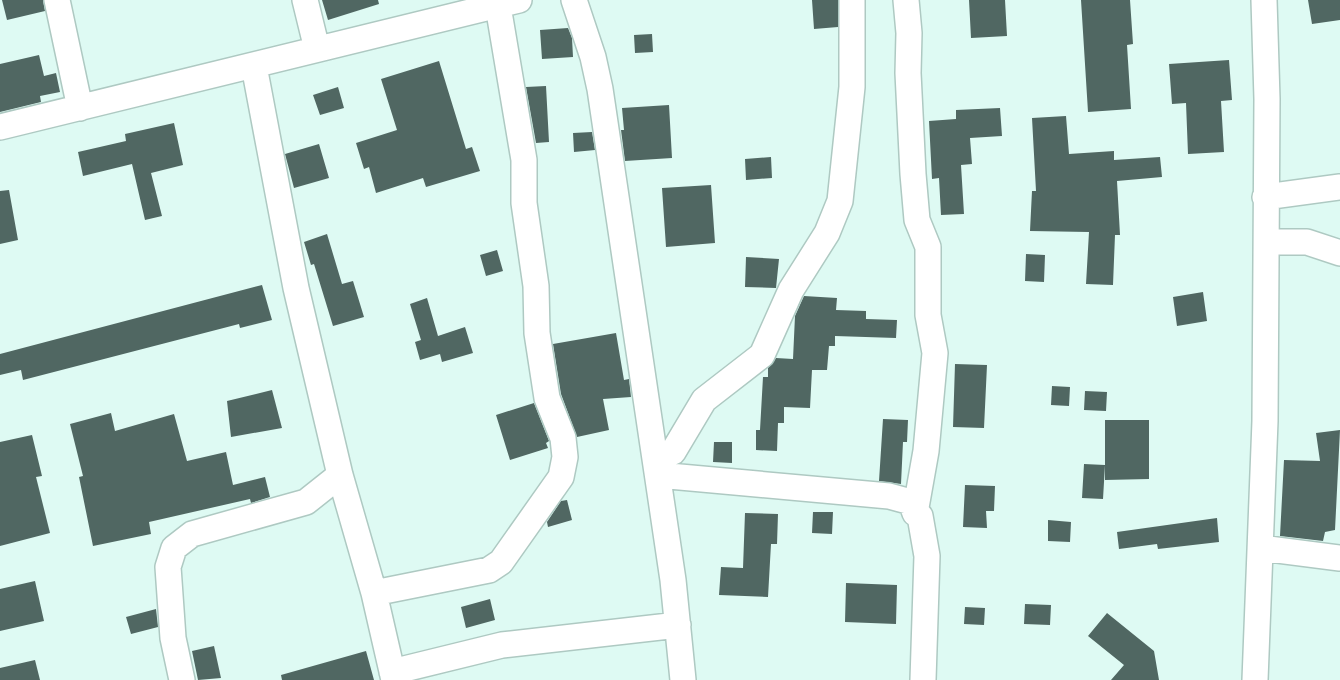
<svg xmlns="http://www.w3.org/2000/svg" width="1340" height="680" viewBox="0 0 1340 680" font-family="Ubuntu,sans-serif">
<rect width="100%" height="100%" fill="#defaf3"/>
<path fill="#506762" d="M2,0h41l2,11 -38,9z
M322,0h56l1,4 -51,16z
M812,0h26v27l-24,2z
M969,0h36l2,36 -36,2z
M1081,0h49l3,44 -6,1 4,64 -43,3z
M1308,0h32v20l-28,4z
M568,28l4,10 1,19 -31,2 -2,-29z
M652,34l1,18 -18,1 -1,-18z
M39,55l5,21 12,-3 4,19 -20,4 1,6 -41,10v-48z
M1229,60l3,40 -11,1 3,51 -36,2 -2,-51 -14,1 -3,-40z
M439,61l27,88 6,-2 8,24 -54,16 -3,-9 -47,15 -7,-26 -5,2 -8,-26 41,-13 -16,-51z
M546,86l3,56 -13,1 -10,-56z
M338,87l6,21 -24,7 -7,-20z
M669,105l3,53 -47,3 -4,-31h3l-2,-22z
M1000,108l2,28 -32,2 2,26 -11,1 3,49 -23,1 -2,-37 -7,1 -3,-58 27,-2v-9z
M1066,116l3,38 45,-3v9l46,-3 2,20 -45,4 3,54h-5l-2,50 -27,-1 3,-52 -59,-1 2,-40h4l-4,-73z
M174,123l9,42 -32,8 11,43 -17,4 -13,-56 -49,12 -5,-24 48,-11 -1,-7z
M592,132l3,18 -21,2 -1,-19z
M319,144l10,34 -35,10 -9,-34z
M771,157l1,21 -26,2 -1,-21z
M711,185l4,58 -49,4 -4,-59z
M9,190l9,50 -18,4v-53z
M327,234l15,50 11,-3 11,36 -31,9 -19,-62 -3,1 -7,-23z
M497,250l6,21 -17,5 -6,-21z
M1026,254l19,1 -1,27 -19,-1z
M746,257l33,2 -3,29 -31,-1z
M262,285l10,35 -32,8 -1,-4 -216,56 -2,-10 -21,5v-21z
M1203,292l4,29 -30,5 -4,-29z
M804,296l33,2 -1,12 30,1v8l31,1 -1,18 -61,-2v10h-6l-2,24h-15l-2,38 -26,-1v16h-6l-1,28 -21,-1v-20h4l3,-53h5v-9l8,-10 17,1 2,-43z
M427,298l11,38 27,-9 8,26 -31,9 -2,-8 -20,6 -5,-18 6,-2 -11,-36z
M616,333l8,47 5,-1 2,18 -28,2 6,31 -32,7 -16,-43 -8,-50z
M955,364l32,1 -3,63 -31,-1z
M1052,386l18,1 -1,19 -18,-1z
M272,390l10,38 -51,9 -4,-36z
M1085,391l22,1 -1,19 -22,-1z
M534,403l15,38 -3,2 2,5 -38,12 -14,-45z
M111,413l4,18 59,-17 13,47 39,-9 7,33 32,-8 5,20 -19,6 -1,-4 -101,23 2,12 -58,12 -14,-69 4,-1 -13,-52z
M883,419l25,1 -1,22h-4l-2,42 -22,-3z
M1105,420h44v59l-44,1z
M1340,430l-5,100 -10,2 -2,9 -43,-5 4,-76 36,1 -4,-28z
M32,435l10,41 -6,1 14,56 -50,13v-104z
M714,442h18v21l-19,-1z
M1084,464l21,1 -2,34 -21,-1z
M965,485l30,1 -1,25h-8l1,17 -24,-1z
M567,500l5,20 -24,7 -1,-5 14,-21z
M813,512h20l-1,22 -20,-1z
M745,513l33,1 -1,30h-6l-3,53 -49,-2 2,-28 22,1z
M1217,518l2,24 -61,7 -1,-5 -38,5 -2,-17z
M1048,520l23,2 -1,20 -22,-1z
M35,581l9,40 -44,10v-42z
M846,583l51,2 -1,39 -51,-2z
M490,599l5,21 -29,8 -5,-21z
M1025,604l26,1 -1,20 -26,-1z
M965,607l20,1 -1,17 -20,-1z
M156,609l2,18 -27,7 -5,-17z
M1107,613l47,38 5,29h-48l13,-15 -36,-29z
M214,646l7,32 -23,2 -6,-29z
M366,651l8,29h-92l-1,-5z
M35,660l5,20h-40v-12z"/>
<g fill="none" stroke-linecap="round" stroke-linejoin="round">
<defs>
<path id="minor" d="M57,0l23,108
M305,0l12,49
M574,0l19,57 7,32 73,491 10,100
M906,0l3,33 -1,40 5,101 4,46 11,27v68l7,38 -9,98 -11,62
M254,66l42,222 44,187 34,118 20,87
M0,127l519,-127
M1265,197l75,-10
M1267,242h40l33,11
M656,459l17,-7 31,-52 58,-45 29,-65 36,-57 13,-32 12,-114v-87
M658,475l231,21 22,6 4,11 5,3 7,40 -4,124
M1262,548l78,10
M374,593l115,-23 12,-8 60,-85 4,-20 -2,-19 -16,-40 -10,-65 -1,-47 -12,-83v-43l-26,-154
M392,672l110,-27 176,-20
M182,680l-9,-42 -5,-71 6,-19 18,-14 114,-32 34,-27
M1255,680l10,-259 2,-322 -3,-99"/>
</defs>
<use href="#minor" stroke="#aec9c2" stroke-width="28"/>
<use href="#minor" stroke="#fff" stroke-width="25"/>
</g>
</svg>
